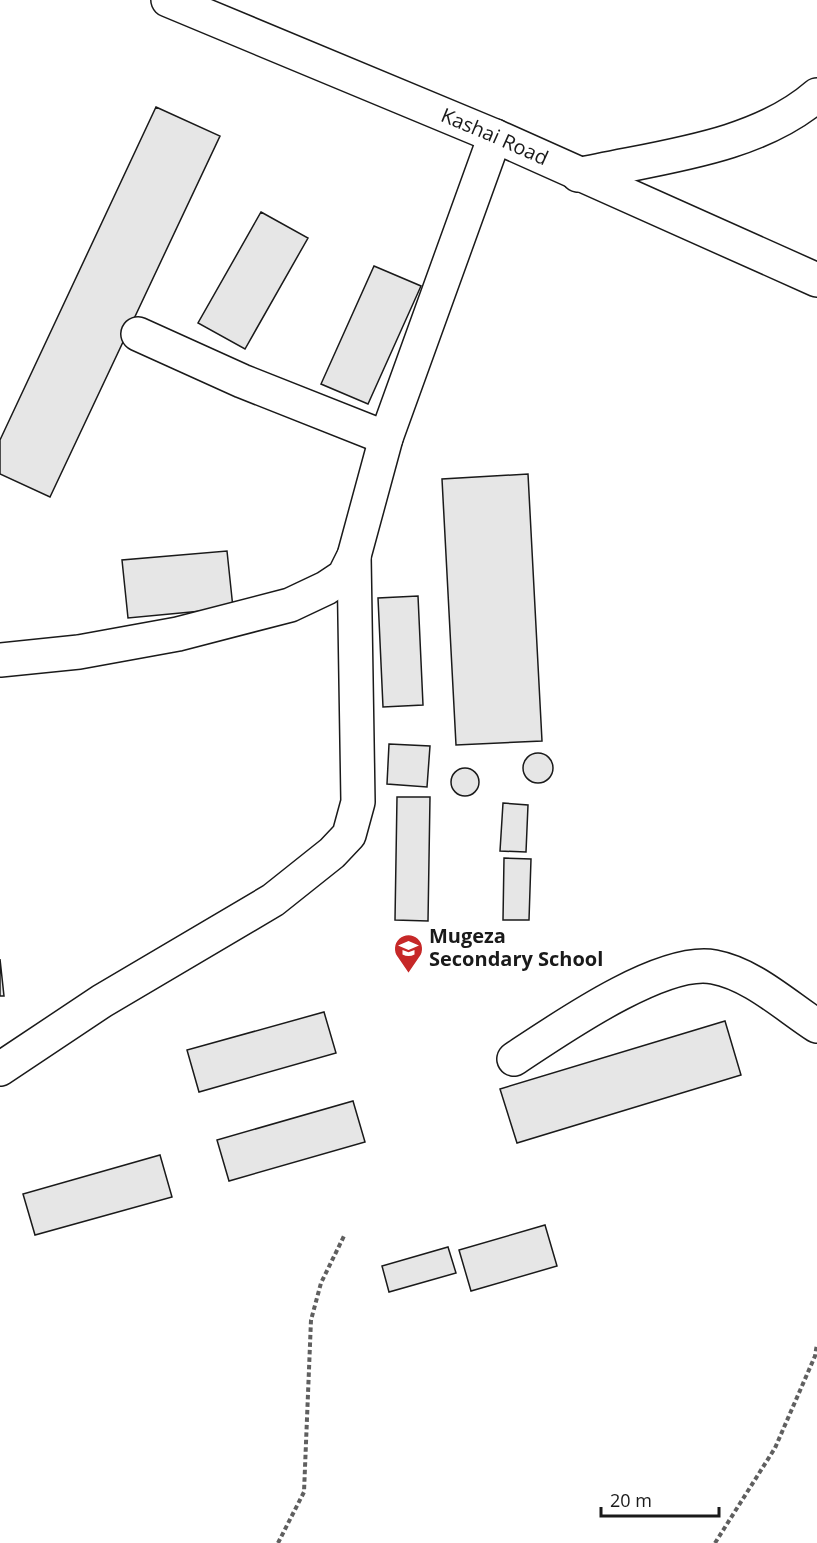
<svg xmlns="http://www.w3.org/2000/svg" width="817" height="1543" viewBox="0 0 817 1543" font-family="'Open Sans',sans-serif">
<rect width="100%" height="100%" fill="#fff"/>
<path fill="#e6e6e6" stroke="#1a1a1a" stroke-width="1.5" d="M156,107l64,29 -170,361 -50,-23v-34z
M261,212l47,26 -63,111 -47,-26z
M374,266l47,20 -53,118 -47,-20z
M528,474l14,267 -86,4 -14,-266z
M227,551l6,57 -105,10 -6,-58z
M418,596l5,109 -40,2 -5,-109z
M389,744l41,2 -3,41 -40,-3z
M523 768a15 15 0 1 1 30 0a15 15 0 1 1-30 0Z
M451 782a14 14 0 1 1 28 0a14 14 0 1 1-28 0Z
M397,797h33l-2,124 -33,-1z
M503,803l25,2 -2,47 -26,-1z
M504,858l27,1 -2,61h-26z
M0,959l4,37h-4z
M324,1012l12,41 -137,39 -12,-42z
M725,1021l16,54 -224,68 -17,-54z
M353,1101l12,41 -136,39 -12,-41z
M160,1155l12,42 -137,38 -12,-41z
M545,1225l12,41 -86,25 -12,-41z
M448,1247l8,26 -67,19 -7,-26z"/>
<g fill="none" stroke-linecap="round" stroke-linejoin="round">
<defs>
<g id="minor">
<path id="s1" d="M168,0l327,136 322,144"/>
<path d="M578,175c79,-18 177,-26 239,-80"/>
<path d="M138,334l104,47 144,57"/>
<path d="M0,660l79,-8 99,-18 112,-29 36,-17 18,-12 10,-20 32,-118 109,-302"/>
<path d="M514,1059c44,-29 148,-102 200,-92 38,7 72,39 103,59"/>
<path d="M0,1069l102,-68 171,-101 59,-47 17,-18 9,-33 -4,-246"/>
</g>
</defs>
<use href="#minor" stroke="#1a1a1a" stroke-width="36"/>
<path stroke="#5f5f5f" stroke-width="4" stroke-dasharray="4.5 3" stroke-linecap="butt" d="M278,1543l26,-51 7,-172 10,-37 24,-49
M715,1543l60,-95 40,-92 2,-12"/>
<use href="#minor" stroke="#fff" stroke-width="33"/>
</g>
<defs>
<symbol id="school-pin" viewBox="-11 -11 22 30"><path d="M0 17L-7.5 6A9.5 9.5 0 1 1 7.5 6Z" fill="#c62828" stroke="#fff"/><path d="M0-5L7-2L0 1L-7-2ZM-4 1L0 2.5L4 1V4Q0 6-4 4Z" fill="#fff"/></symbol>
</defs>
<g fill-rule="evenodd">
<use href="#school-pin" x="392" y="932" width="33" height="45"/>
</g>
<g text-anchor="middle" stroke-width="4.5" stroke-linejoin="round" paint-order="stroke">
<g font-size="20" fill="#1a1a1a" stroke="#fff">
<text dy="7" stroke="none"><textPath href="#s1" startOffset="354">Kashai Road</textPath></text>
</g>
<g font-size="20" font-weight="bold" fill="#1a1a1a" stroke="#fff" text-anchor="start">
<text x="429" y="943">Mugeza<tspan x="429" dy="23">Secondary School</tspan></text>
</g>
</g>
<path d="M601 1507v9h118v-9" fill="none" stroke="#1a1a1a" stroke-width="3"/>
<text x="610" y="1507" font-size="18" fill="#1a1a1a" stroke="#ffffff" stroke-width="4.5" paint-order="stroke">20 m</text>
</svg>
